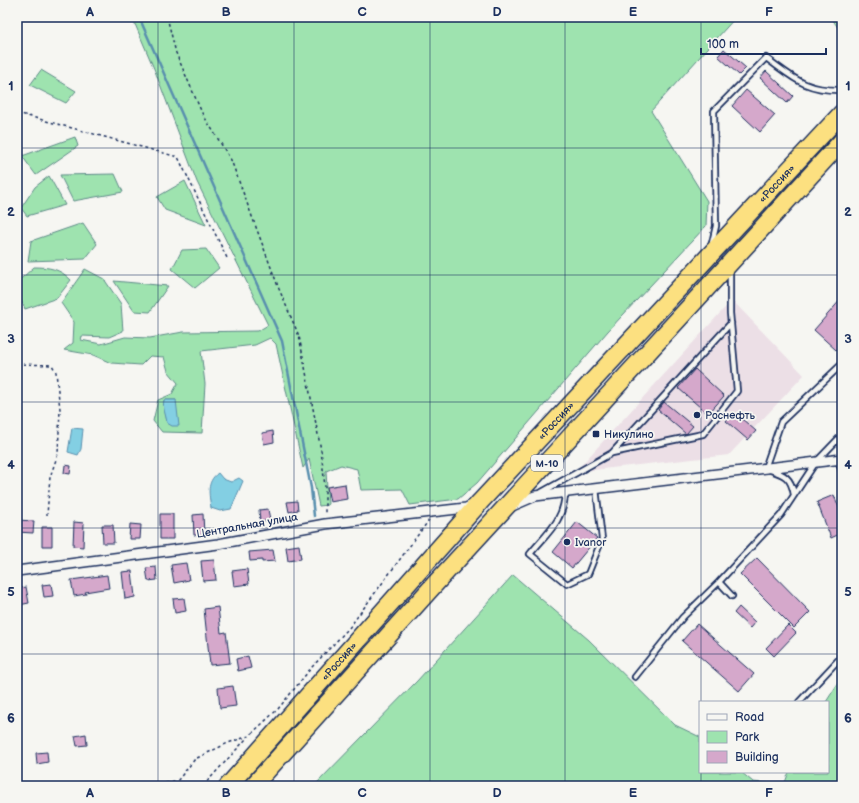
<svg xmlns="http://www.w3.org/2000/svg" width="859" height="803" viewBox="0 0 859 803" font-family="'Balsamiq Sans',sans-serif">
<rect width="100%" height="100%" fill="#f6f6f2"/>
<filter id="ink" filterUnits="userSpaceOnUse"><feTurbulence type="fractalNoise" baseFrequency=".025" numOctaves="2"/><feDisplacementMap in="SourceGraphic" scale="8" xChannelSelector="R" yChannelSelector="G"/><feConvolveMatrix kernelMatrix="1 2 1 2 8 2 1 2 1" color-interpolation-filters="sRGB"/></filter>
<g filter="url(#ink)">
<path fill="#ecdfe6" d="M732,300l72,75 -75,80 -154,17z"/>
<path fill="#9ee3af" stroke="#5c8986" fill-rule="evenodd" d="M132,17h604l-85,94 56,90 -1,25 -98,105 -131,152 -19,16 -48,6 -8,-16 -41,1 -4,-21 -16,-4 -15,6 2,34 -9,1 -10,-47 -6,9 -27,-124 -6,-6 -15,7 -54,6 4,33 -3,49 -40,-1 -9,-11 5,-21 14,-6 6,-11 -10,-12 -4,-14 -14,-1 -9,9 -30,-2 -18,-8 -29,-5 9,-7 1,-21 -13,-19 24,-34 19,10 17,25 2,27 -14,6 -27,-1 -1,4 20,4 24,-7 25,1 33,-6 75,-1 10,-6 -71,-143 -42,-111zM164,400h12l-9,23z
M831,17h11v17z
M41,70l35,21 -10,12 -36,-18z
M75,137l3,9 -42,29 -14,-19z
M115,174l8,18 -50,9 -13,-26z
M49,176l16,29 -38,11 -6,-8 14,-21z
M185,181l21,44 -41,-15 -8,-13z
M83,223l14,21 -12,15 -57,2 3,-20z
M206,249l13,19 -24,20 -23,-19 10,-19z
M34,267c16,0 26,2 37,13l-14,18 -32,11 -5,-11h-3v-20h5z
M114,281l54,5 -18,26 -16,-1z
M513,575l76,65 86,85 25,12v35h41l12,10 31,3 5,-13h39v-70h-2l16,-25v109h-528l103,-105z"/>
<path fill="#83cfe3" stroke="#598fae" d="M164,400h12l3,26h-7l-5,-3c-1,-8 -5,-16 -3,-23z
M72,428l11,1 -2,20 -3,6 -10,-3z
M218,473l5,6 8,3 8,-4 4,3 -12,28 -11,2 -9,-3c-2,-14 -5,-26 7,-35z"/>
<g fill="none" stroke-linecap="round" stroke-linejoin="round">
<path stroke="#598fae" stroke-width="2.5" d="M139,17l143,324 29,147 3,28"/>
</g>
<path fill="#d5a8cb" stroke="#1b2f5e" d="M724,49l22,19 -7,7 -21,-19z
M766,71l27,25 -6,7 -27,-25z
M746,90l29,25 -15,17 -28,-26z
M842,298v46l-6,6 -22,-20z
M695,369l29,27 -16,18 -30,-26z
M664,402l29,24 -7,8 -28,-24z
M734,412l22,19 -8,9 -22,-19z
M273,431l1,11 -10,2 -2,-11z
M65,465l6,1 -1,8 -6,-1z
M345,484l2,15 -17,3 -3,-15z
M834,495l8,20v18l-11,5 -14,-36z
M297,501l1,9 -9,2 -2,-10z
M268,509l2,11 -10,2 -1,-12z
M160,514h13v25h-13z
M203,514l1,21h-10l-1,-20z
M17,520l17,1 -1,12 -16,-1z
M74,522l10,1 -1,24 -10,-1z
M577,522l20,16 -25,30 -19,-16z
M130,524l11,1 -1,14h-11z
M102,525h11l1,18h-11z
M42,527h10v19h-10z
M299,545l2,14 -13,2 -2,-14z
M273,550l2,11 -13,1v-2l-12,1 -1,-9z
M757,558l53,54 -16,16 -54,-54z
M214,560l2,20 -13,1 -2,-20z
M186,563l3,17 -15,3 -3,-18z
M156,567l1,13 -9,1 -2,-13z
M247,569l2,15 -15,2 -2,-15z
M132,571l3,26 -10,2 -3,-27z
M107,575l2,13 -24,4 1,2 -12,2 -3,-16z
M51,584l2,12 -9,1 -2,-12z
M26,587l3,16 -10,2 -2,-16z
M184,598l2,13 -11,2 -2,-14z
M218,607l3,26 5,-1 4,31 -20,2 -6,-56z
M739,607l16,15 -5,6 -16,-15z
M697,624l57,50 -15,17 -57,-50z
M788,625l8,8 -22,23 -8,-8z
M248,656l3,12 -13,3 -2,-12z
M233,686l3,20 -16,2 -2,-20z
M86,734l1,11 -10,1 -2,-10z
M47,752l1,10 -11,2 -1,-11z"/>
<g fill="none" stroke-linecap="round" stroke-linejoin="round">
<defs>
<path id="lane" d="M712,243l4,-17 -2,-115 52,-53c28,20 39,33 76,32
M612,453l119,-130
M838,459l4,13
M542,492l70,-39 91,-19 34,-43 -7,-78v-42
M565,493c-1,28 -18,40 -35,61l37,30 21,-10 14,-35 -6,-50
M794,495c-3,-20 -12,-21 -29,-27l16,-46 61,-58
M732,596l-13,-14 62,-67 35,-53 26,-27
M635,677l48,-60 36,-35
M799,702l43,-46"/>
<path id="street" d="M512,506l23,-10 307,-37
M17,571l201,-27 107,-20 141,-16 8,-4"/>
<g id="highway">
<path id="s1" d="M228,786l252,-284 362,-389"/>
<path d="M253,786l181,-201 408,-444"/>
</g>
</defs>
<use href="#lane" stroke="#1b2f5e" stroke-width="8"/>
<use href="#street" stroke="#1b2f5e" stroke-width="12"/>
<use href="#highway" stroke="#1b2f5e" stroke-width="20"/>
<path stroke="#1b2f5e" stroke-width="1.5" stroke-dasharray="3 3" stroke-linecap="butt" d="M167,17l9,36 26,60 29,47 48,129 20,47 22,114 4,37v28
M17,113l161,44 49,101
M17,364l35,1 4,7 4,37 -2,45 -8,23 -3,38
M154,786l24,-6 17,-21 33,-16 21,-7 29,-27 34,-42 37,-39 80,-108
M203,786l44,-48"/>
<use href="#lane" stroke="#f6f6f2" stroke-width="4.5"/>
<use href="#street" stroke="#f6f6f2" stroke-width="9"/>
<use href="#highway" stroke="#fce080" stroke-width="17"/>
</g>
</g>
<path fill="none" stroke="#1b2f5e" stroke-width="1" stroke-opacity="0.55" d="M158,17v769M294,17v769M430,17v769M565,17v769M701,17v685M17,148h825M17,275h825M17,402h825M17,528h825M17,654h825M701,772v14"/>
<g fill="#1b2f5e" stroke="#f6f6f2" stroke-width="1.5">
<circle cx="697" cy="415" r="4"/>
<rect x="592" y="430" width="8" height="8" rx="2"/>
<circle cx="567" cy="542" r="4"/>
</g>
<g text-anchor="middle" stroke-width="3.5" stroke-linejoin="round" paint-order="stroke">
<rect fill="#f6f6f2" stroke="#5d6b8a" stroke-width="1" x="531" y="455" width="32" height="16" rx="3"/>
<g font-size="10" font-weight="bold" fill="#1b2f5e">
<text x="547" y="467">М-10</text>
</g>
<g font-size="11" fill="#1b2f5e" stroke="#f6f6f2">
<text dy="4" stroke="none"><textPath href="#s1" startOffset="815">«Россия»</textPath></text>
<text dy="4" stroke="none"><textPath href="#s1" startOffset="491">«Россия»</textPath></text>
<text transform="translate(247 525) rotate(-10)" y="4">Центральная улица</text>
<text dy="4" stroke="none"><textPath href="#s1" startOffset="167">«Россия»</textPath></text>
</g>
<g font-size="11" fill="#1b2f5e" stroke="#f6f6f2" text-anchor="start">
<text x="705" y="419">Роснефть</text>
<text x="604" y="438">Никулино</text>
<text x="575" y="546">Ivanor</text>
</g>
</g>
<rect width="859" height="803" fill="none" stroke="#f6f6f2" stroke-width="44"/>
<rect x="699" y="701" width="130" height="72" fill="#f6f6f2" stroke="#9ea6b7"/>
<rect x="707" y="714" width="20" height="6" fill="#f6f6f2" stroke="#9ea6b7"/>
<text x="735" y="721" font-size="12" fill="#1b2f5e">Road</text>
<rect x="707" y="731" width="20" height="12" fill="#9ee3af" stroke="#9ea6b7"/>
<text x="735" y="741" font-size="12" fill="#1b2f5e">Park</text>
<rect x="707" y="751" width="20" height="12" fill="#d5a8cb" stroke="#9ea6b7"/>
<text x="735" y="761" font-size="12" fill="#1b2f5e">Building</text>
<path d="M701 48v6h125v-6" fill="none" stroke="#1b2f5e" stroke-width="2"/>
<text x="707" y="48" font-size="12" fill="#1b2f5e" stroke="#f6f6f2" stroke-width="3" paint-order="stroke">100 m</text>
<rect x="22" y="22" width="815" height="759" fill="none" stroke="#1b2f5e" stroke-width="1.5"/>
<g font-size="13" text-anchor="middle" font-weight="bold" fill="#1b2f5e">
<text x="90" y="16">A</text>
<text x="226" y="16">B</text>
<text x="362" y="16">C</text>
<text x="497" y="16">D</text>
<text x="633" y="16">E</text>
<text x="769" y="16">F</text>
<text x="11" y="90">1</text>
<text x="848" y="90">1</text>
<text x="11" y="216">2</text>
<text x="848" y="216">2</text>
<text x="11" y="343">3</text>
<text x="848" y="343">3</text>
<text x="11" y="469">4</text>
<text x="848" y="469">4</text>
<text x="11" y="596">5</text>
<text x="848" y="596">5</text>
<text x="11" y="722">6</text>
<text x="848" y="722">6</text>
<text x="90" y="797">A</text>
<text x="226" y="797">B</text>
<text x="362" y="797">C</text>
<text x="497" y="797">D</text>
<text x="633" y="797">E</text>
<text x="769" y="797">F</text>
</g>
</svg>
